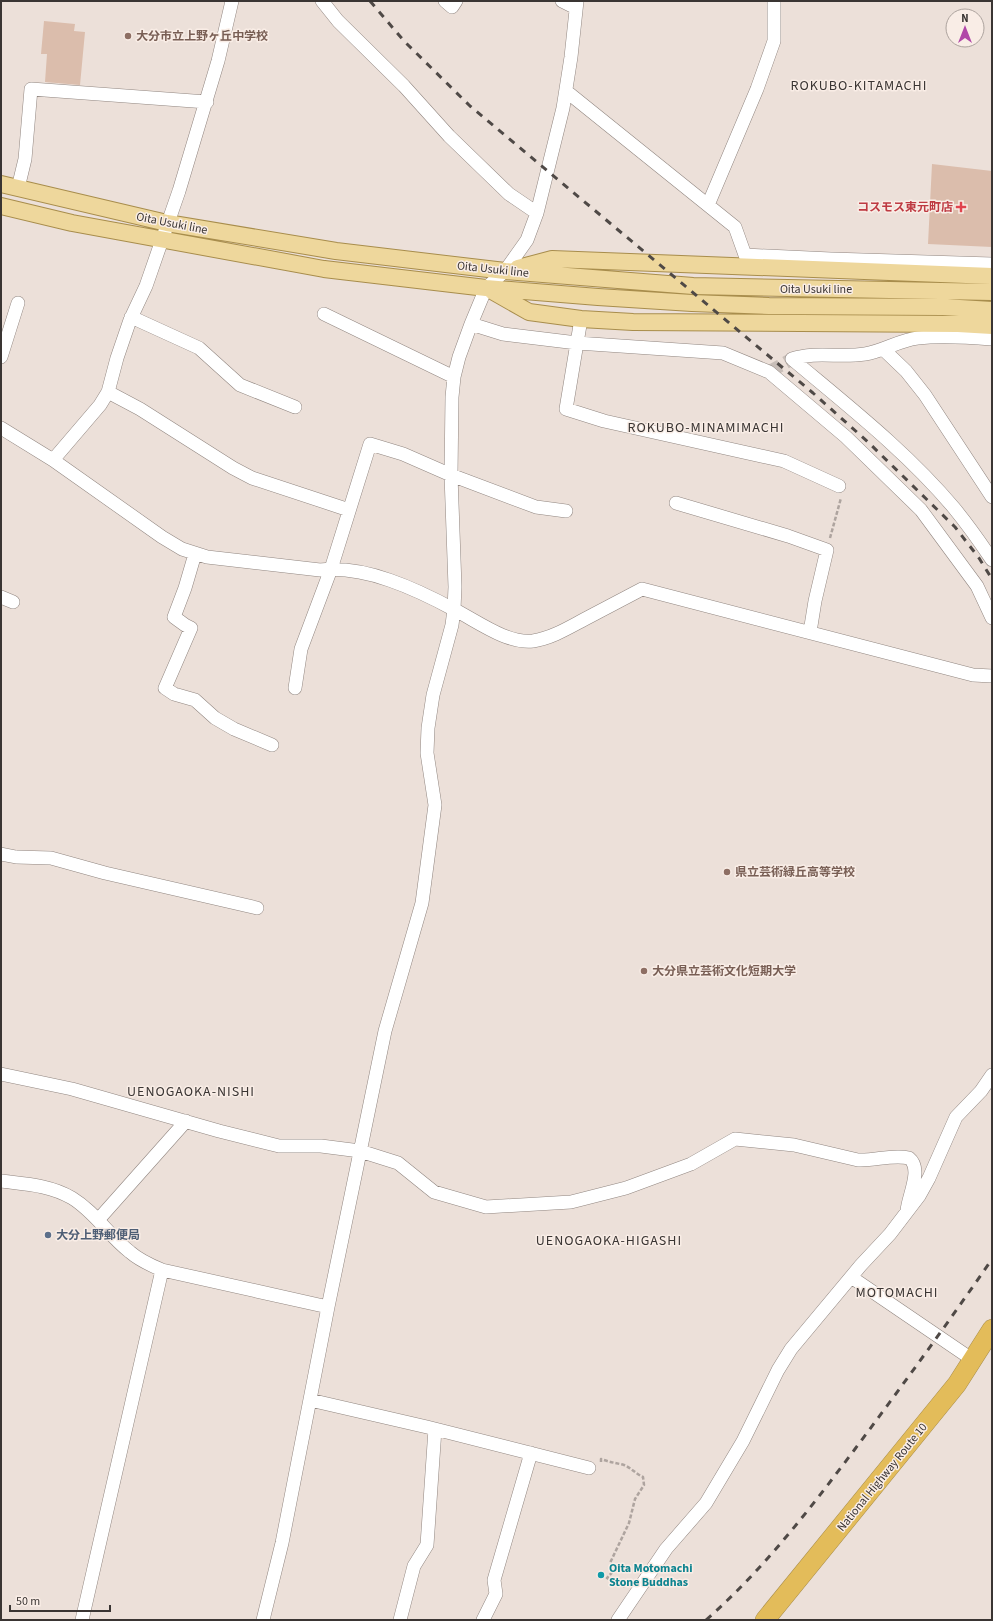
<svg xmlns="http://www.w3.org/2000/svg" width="993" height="1621" viewBox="0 0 993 1621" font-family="'Source Sans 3','Noto Sans JP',sans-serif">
<rect width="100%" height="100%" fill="#ece0d9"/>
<path fill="#dbbdac" d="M44,21l31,3 -1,7 11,1 -5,53 -35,-3 2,-28h-6z
M932,164l60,7v76l-64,-3z"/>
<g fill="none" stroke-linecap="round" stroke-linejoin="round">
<path stroke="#c8beb8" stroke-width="13" stroke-dasharray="13 6" stroke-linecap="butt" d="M769,372l23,-13"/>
<defs>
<path id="minor" d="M322,1l16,20 66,65 45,50 60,58 28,19
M445,1l7,6 4,-6
M562,1l14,7
M566,91l169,136 10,28 86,4 161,5
M18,188l7,-29 6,-70 176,13
M708,205l49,-116 17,-48v-40
M324,314l130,63
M131,317l68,31 41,37 55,22
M581,319l-15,90 38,12 180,40 55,25
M471,324l32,10 74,9 146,10 46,19 77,65 75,73 56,76 15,32
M883,349l23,22 19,24 67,102
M1,357l17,-54
M792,359c56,47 115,93 162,149 14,17 26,34 38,52
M792,359c24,-8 48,-1 73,-5 19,-3 34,-14 53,-16 24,-3 50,-1 74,1
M108,392l32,17 93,59 19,10 97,32
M1,428l52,32 109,77 20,12 25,8 113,13c45,-5 96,19 135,40 22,11 52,34 78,31 19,-3 35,-13 52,-22 19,-10 38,-20 57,-30l331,86 19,1
M53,460l47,-55 8,-13 9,-34 13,-38 16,-34 33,-95 39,-130 14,-60
M676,503l112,33 39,14 -12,51 -5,31
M195,554l-10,34 -11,29 11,8 6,3 -26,60 9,6 21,6 20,18 19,11 38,16
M1,597l12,5
M295,688l6,-39 30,-80 39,-125 33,10 48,21 85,32 30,4
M1,854l15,3 35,1 54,15 152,35
M1,1074l71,15 147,42 60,15h42l39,5 38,12 36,29 52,15 85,-5 55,-14 65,-24 44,-25 59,6 64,15c17,1 34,-6 51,-2 14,11 -1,38 -2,53
M1,1181c24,3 49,4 71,17 23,14 37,38 58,54 9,8 20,13 32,18l166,37
M98,1220l88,-99
M851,1277l122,83
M310,1400l117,27 162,41
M82,1620l80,-350
M263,1620l19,-77 46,-236 57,-276 37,-128 13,-98 -8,-52 1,-25 5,-33 19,-70 2,-16 1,-22 -4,-112 1,-78 2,-20 5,-20 12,-33 15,-36 19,-17 22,-31 10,-27 26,-105 8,-51 6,-56
M400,1620l14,-54 13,-21 8,-116
M483,1620l13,-26 -2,-14 37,-127
M618,1620l48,-71 40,-46 37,-62 35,-71 13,-21 70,-84 29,-31 29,-38 10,-18 27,-61 25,-26 11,-16"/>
<path id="major" d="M1,184l166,39 169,28 169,20 188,15 299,6
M1,206l71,17 252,46 162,19 112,9 94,6 77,3 174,1 49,3
M518,268l34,-9 440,17
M492,291l37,21 52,7 52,3 325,2 34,2"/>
<path id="highway" d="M765,1620l192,-236 35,-55"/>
</defs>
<use href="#minor" stroke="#918680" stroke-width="14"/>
<use href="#major" stroke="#a88d4c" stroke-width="18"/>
<use href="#highway" stroke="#a88d4c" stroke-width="20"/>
<path stroke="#aea49f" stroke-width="2.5" stroke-dasharray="4 2" stroke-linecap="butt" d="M830,538l11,-40
M601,1462v-3c8,3 15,4 23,6 6,2 12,9 19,12l1,8 -9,14 -6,24 -19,40 6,5 -9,10 18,9"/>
<use href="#minor" stroke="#fff" stroke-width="13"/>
<use href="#major" stroke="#eed79c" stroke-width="16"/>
<use href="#highway" stroke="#e3bc5a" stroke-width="19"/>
<path stroke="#4f4946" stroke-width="3" stroke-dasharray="7 7" stroke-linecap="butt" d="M370,1l34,40 66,65 343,287 55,49 87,85 24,31 13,21
M706,1620c58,-51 103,-110 149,-171 47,-63 93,-126 137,-190"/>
</g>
<g fill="#8d6e63" stroke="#f9ede6" stroke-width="1.5">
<circle cx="128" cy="36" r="4"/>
<circle cx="727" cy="872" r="4"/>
<circle cx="644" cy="971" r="4"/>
</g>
<path fill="#e0444e" stroke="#f9ede6" stroke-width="1.5" d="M959 201h4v4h4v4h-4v4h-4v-4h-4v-4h4z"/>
<circle fill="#5c6f8a" stroke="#f9ede6" stroke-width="1.5" cx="48" cy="1235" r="4"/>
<circle fill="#0f9aa8" stroke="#f9ede6" stroke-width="1.5" cx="601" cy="1575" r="4"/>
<g text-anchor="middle" stroke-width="3" stroke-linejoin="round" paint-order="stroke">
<g font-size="12" font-weight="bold" fill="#785e54" stroke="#f9ede6" text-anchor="start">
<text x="136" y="40">大分市立上野ヶ丘中学校</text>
<text x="735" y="876">県立芸術緑丘高等学校</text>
<text x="652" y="975">大分県立芸術文化短期大学</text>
</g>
<g font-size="12" font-weight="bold" fill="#be3a42" stroke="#f9ede6" text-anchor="end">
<text x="953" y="211">コスモス東元町店</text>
</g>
<g font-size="12" fill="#3a3533" stroke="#f9ede6">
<text transform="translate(172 223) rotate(11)" y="4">Oita Usuki line</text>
<text transform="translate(493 269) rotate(6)" y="4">Oita Usuki line</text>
<text x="816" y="293">Oita Usuki line</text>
<text transform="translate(882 1477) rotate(-51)" y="4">National Highway Route 10</text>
</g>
<g font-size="12" font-weight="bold" fill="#4e5e75" stroke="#f9ede6" text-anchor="start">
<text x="56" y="1239">大分上野郵便局</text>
</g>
<g font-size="12" font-weight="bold" fill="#0d838f" stroke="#f9ede6" text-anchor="start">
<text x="609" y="1572">Oita Motomachi<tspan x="609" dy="14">Stone Buddhas</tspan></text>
</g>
<g font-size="14" letter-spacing="1" fill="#3a3533" stroke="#f9ede6">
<text x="859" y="90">ROKUBO-KITAMACHI</text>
<text x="706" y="432">ROKUBO-MINAMIMACHI</text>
<text x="191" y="1096">UENOGAOKA-NISHI</text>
<text x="609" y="1245">UENOGAOKA-HIGASHI</text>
<text x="897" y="1297">MOTOMACHI</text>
</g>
</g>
<rect width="993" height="1621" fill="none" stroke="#3a3533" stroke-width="4"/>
<g transform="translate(965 28)"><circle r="19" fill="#f9ede6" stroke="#ada39e"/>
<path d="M0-3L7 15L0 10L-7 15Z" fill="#b147a8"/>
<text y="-6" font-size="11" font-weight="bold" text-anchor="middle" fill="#3a3533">N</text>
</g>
<path d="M10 1605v6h100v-6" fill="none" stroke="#3a3533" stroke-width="2"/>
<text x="16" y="1605" font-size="12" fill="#3a3533" stroke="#f9ede6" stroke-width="3" paint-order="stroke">50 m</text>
</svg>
